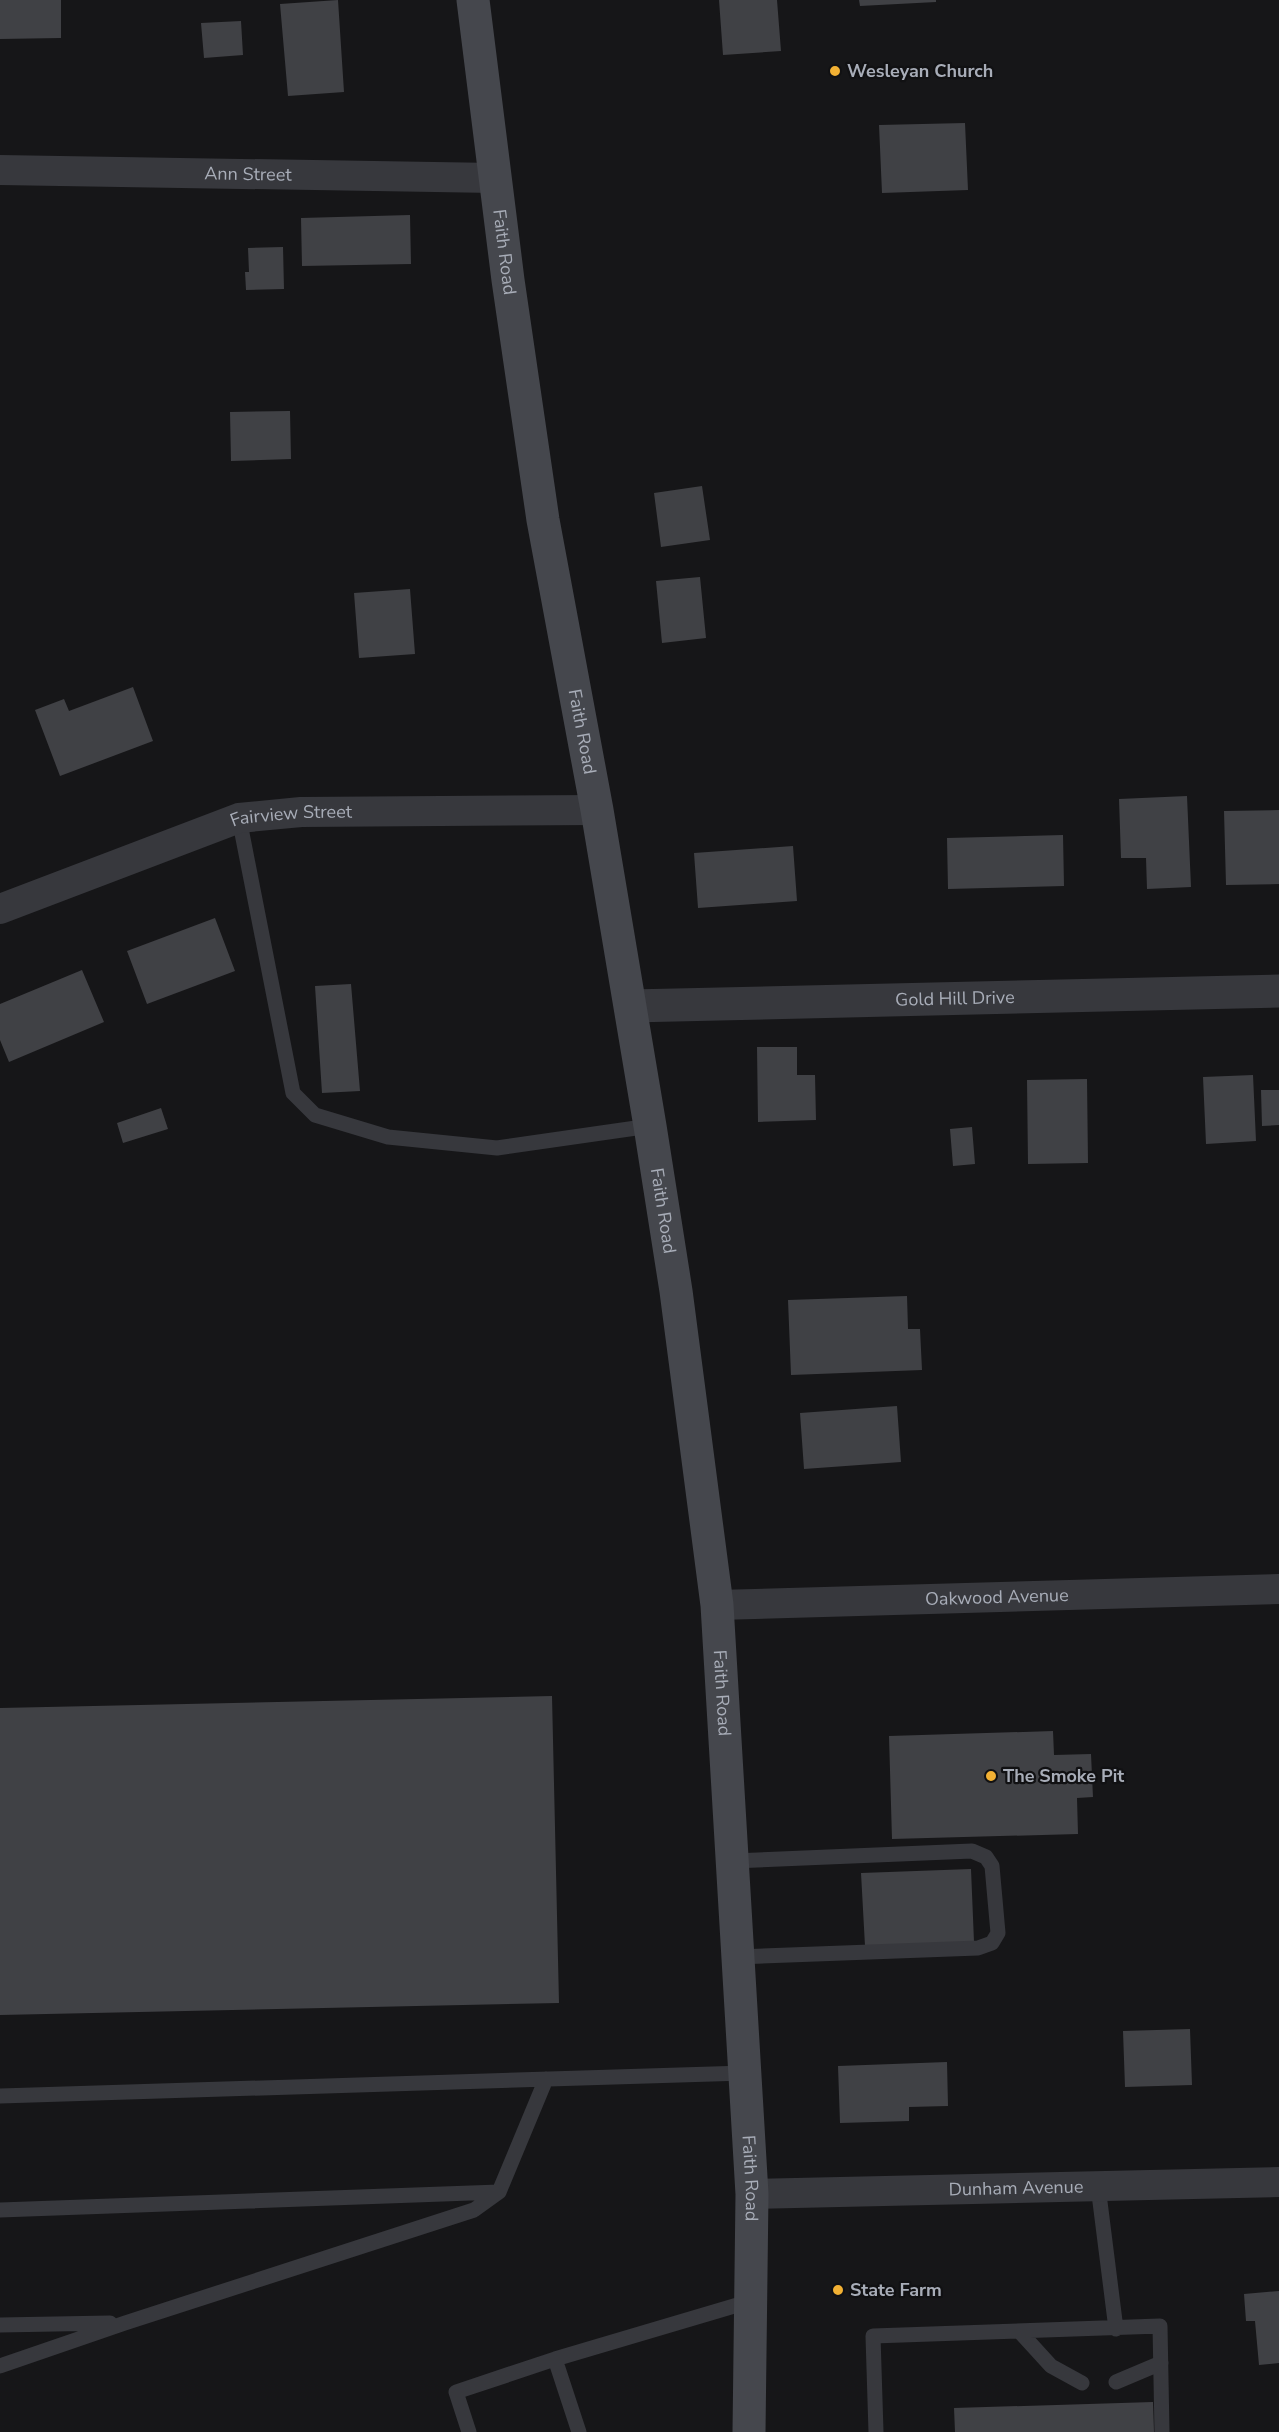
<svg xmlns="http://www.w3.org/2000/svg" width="1279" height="2432" viewBox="0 0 1279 2432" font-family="'Nunito Sans',sans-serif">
<rect width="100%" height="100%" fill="#161618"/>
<path fill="#404145" d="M0,0h61v38l-61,1z
M338,0l6,92 -56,4 -8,-92z
M719,0h58l4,51 -58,4z
M859,0h77v2l-76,4z
M241,21l2,34 -39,3 -3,-35z
M965,123l3,67 -86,3 -3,-68z
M410,215l1,49 -109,2 -1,-48z
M283,247l1,42 -38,1 -1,-18h4l-1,-24z
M290,411l1,48 -60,2 -1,-49z
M702,486l8,54 -49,7 -7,-54z
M700,577l6,61 -44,5 -6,-62z
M410,589l5,65 -56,4 -5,-65z
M133,687l20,54 -93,35 -25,-66 29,-11 5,12z
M1187,796l4,91 -44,2 -1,-31h-25l-2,-59z
M1279,810v74l-53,1 -2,-74z
M1063,835l1,51 -116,3 -1,-51z
M793,846l4,55 -99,7 -4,-55z
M215,918l20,53 -88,33 -20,-53z
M82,970l22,52 -95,40 -9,-22v-36z
M351,984l9,107 -38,2 -7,-107z
M757,1047h40v28h18l1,45 -58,2z
M1253,1075l3,66 -50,3 -3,-67z
M1087,1079l1,84 -60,1 -1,-84z
M1261,1090h18v35l-17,1z
M161,1108l7,21 -45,14 -6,-20z
M972,1127l3,37 -22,2 -3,-37z
M907,1296l1,33h12l2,41 -131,5 -3,-75z
M897,1406l4,56 -97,7 -4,-56z
M552,1696l7,307 -559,12v-307z
M1053,1731l1,24 37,-1 2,43 -16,1 1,36 -186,5 -3,-103z
M971,1869l3,73 -109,4 -4,-73z
M1190,2029l2,56 -67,2 -2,-56z
M947,2062l1,44 -39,1v14l-69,2 -2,-57z
M1279,2291v72l-20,2 -4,-44h-9l-2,-27z
M1153,2402l1,30h-199l-1,-24z"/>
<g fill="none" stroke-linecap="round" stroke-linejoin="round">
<path stroke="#37383d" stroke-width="15" d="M239,818l54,275 22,22 73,22 109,11 153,-22
M732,1861l240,-10 14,6 6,9 6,67 -6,10 -14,5 -240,9
M0,2096l745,-23
M1098,2186l18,143
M0,2210l499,-18
M0,2325l110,-2
M1020,2332l31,34 31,17
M555,2359l24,73
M0,2366l125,-43 349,-113 25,-18 47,-113
M1116,2382l45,-19
M469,2432l-13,-40 99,-33 196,-58
M876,2432l-3,-96 287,-10 2,106"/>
<g stroke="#37383d" stroke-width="30">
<path id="s1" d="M0,170l495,8"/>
<path id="s2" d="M0,909l239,-91 62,-6 296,-2"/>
<path id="s3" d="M717,1605l562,-16"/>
<path id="s4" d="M752,2194l527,-12"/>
</g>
<path stroke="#37383d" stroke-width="33" id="s5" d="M631,1006l648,-15"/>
<path stroke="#45474d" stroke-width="33" id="s6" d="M473,0l35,280 35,240 54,290 53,316 26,165 41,314 35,589 -3,238"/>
</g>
<g fill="#f2b134" stroke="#111113" stroke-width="2">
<circle cx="835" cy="71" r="6"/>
<circle cx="991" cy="1776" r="6"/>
<circle cx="838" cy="2290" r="6"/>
</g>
<g text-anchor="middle" stroke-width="4.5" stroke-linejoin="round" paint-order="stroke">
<g font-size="18" font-weight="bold" fill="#a8adb8" stroke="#111113" text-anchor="start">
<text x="847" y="77">Wesleyan Church</text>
<text x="1003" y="1782">The Smoke Pit</text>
<text x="850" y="2296">State Farm</text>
</g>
<g font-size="18" fill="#a8adb8" stroke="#111113">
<text dy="6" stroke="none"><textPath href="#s1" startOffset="248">Ann Street</textPath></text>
<text dy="6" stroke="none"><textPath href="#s6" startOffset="254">Faith Road</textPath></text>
<text dy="6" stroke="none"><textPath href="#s6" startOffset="740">Faith Road</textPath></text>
<text dy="6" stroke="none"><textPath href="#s2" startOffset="308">Fairview Street</textPath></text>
<text dy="6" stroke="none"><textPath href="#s5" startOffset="324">Gold Hill Drive</textPath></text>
<text dy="6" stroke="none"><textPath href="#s6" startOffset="1226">Faith Road</textPath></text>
<text dy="6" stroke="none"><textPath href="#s3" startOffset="280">Oakwood Avenue</textPath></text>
<text dy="6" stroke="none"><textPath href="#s6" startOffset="1712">Faith Road</textPath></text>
<text dy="6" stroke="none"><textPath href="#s6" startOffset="2198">Faith Road</textPath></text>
<text dy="6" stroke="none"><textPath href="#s4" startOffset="264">Dunham Avenue</textPath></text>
</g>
</g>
</svg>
